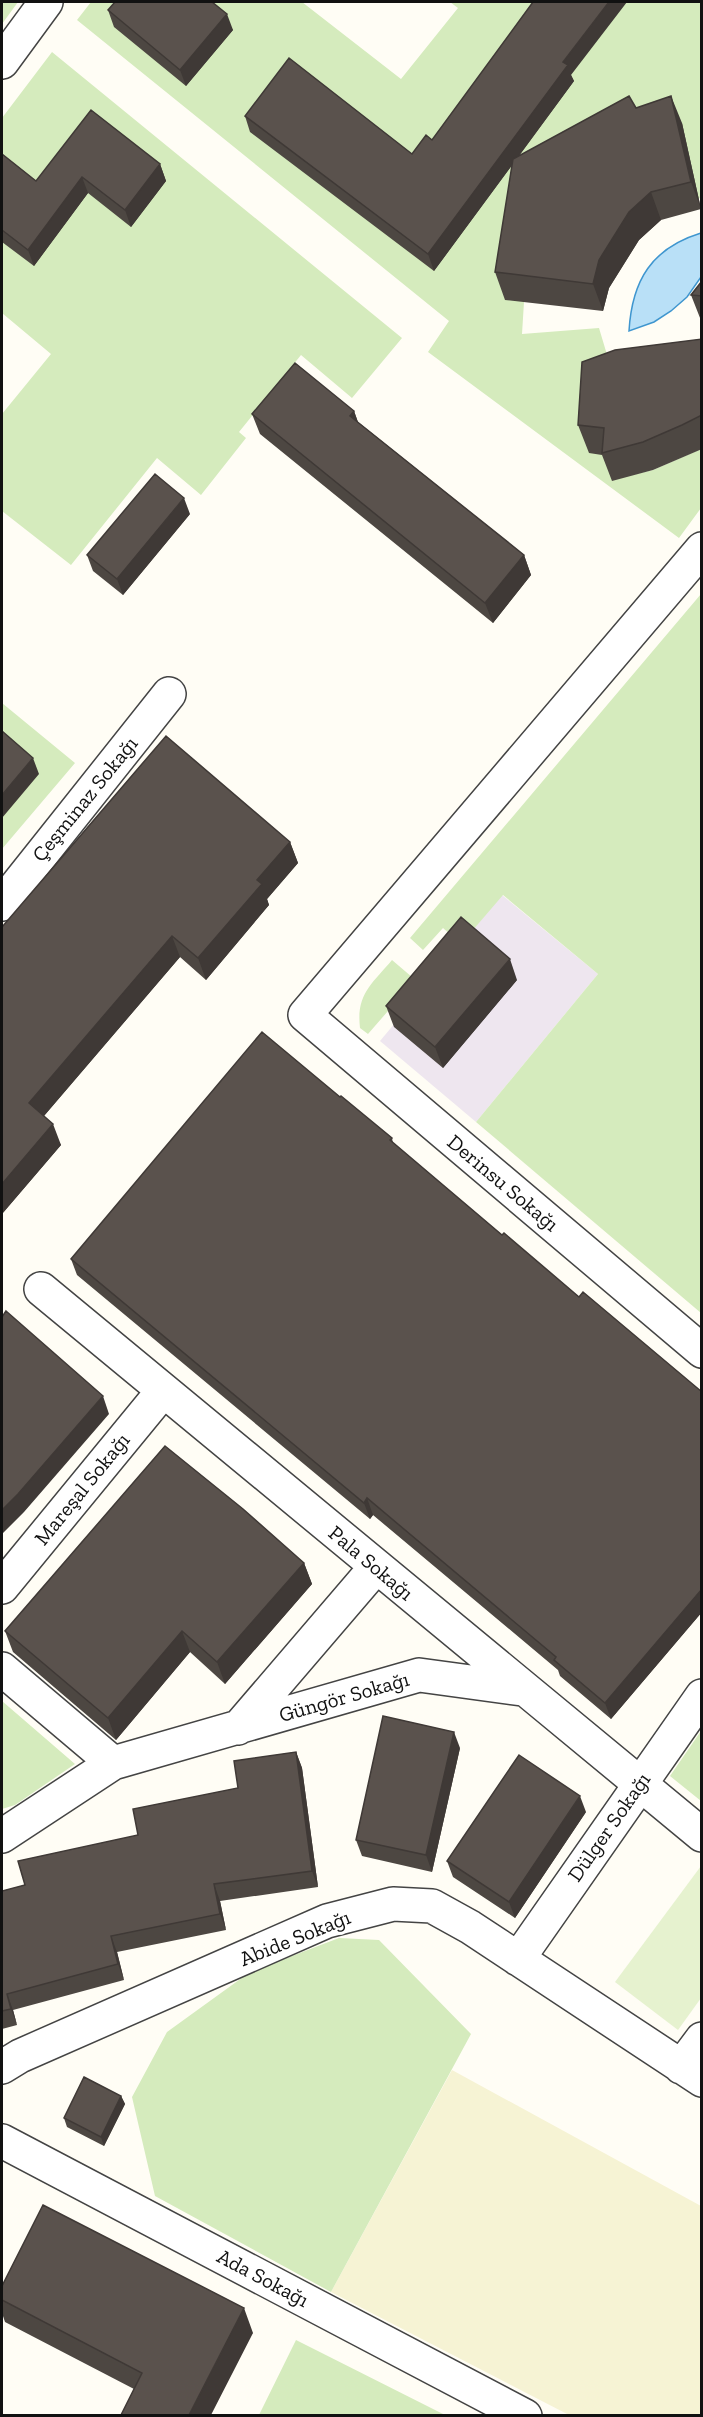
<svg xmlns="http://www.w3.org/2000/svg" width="703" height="2417" viewBox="0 0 703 2417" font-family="'Zilla Slab',serif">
<rect width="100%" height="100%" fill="#fffdf5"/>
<path fill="#eee6ef" d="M502,895l96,79 -122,148 -96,-81z"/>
<path fill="#f6f3d4" d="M452,2070l249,136v209h-132l-238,-123z"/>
<path fill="#d5ebbd" d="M2,2h16l-16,22z
M91,2h211l99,77 57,-71 -8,-6h251v196l-23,4 -154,100 -2,32 77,-6 9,30 6,98 18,19 21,-5 48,-21v59l-22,30 -251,-186 21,-31 -372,-301z
M52,52l350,286 -50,60 -51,-43 -62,77 7,6 -45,57 -44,-37 -86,107 -69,-54v-97l49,-60 -49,-41v-195z
M701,594v719l-225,-191 122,-148 -95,-79 -42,49 -18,-16 -20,22 -13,-12z
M2,703l73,60 -73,86z
M392,960l27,23 -24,20 -27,31 -8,-6c-4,-34 12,-44 32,-68z
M2,1701l73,63 -60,41 -13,4z
M701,1731v70l-31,-25z
M339,1938l40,2 92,94 -140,258 -176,-96 -23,-99 35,-65 83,-60z
M296,2340l149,75h-186z"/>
<path fill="#e6f2cf" d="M701,1866v132l-23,32 -63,-48z"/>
<path fill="#b9e0f7" stroke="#3f96cf" stroke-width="1.5" d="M701,233v44l-14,20 -16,14 -17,11 -25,9c3,-51 23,-83 72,-98z"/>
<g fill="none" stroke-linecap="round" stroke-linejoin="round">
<defs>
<path id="minor" d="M2,62l44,-60
M702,549l-397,466 397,336
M2,904l167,-210
M41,1289l661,546
M2,1587l161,-196
M2,1669l111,94
M238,1728l138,-161
M2,1836l111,-73 306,-88 103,14
M518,1959l184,-263
M2,2067l18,-11 307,-135 66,-17 39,2 38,21 232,153
M681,2067l21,-28
M2,2141l523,275"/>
</defs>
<use href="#minor" stroke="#444" stroke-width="36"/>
<use href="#minor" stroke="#fff" stroke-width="33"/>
</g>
<path fill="#4d4742" d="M214,4l19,26 -47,56 -72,-59 -6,-17z
M571,75l3,6 -55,75 117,-48 46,15 19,86 -40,11 -22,20 -30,48 -6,23 -98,-11 -10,-28 18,-108 -79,107 -184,-139 -5,-16 167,38 20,-14z
M2,154l34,27 124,-17 6,17 -35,46 -43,-34 -54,73 -32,-24z
M702,281v42l-11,-28z
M702,339v110l-49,21 -41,11 -10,-26 -13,-2 -11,-28z
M354,411l4,11 166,133 7,20 -38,48 -233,-189 -8,-20z
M190,514l-67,81 -30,-24 -6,-16z
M290,842l8,21 -31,36 2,6 -63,75 -26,-23 -136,159 17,29 -59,69v-287z
M517,980l-74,88 -49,-41 -8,-21z
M340,1097l52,41 1,5 109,92 77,62 123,95v220l-91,107 -51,-43 -2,-6 -185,-155 -3,4 -293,-244 -6,-16z
M304,1563l8,21 -87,100 -35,-32 -74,88 -103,-88 -8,-21z
M460,1748l-28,124 -70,-16 -6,-16z
M296,1752l6,16 16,119 -98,14 6,29 -109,22 7,28 -111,30 4,15 -15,4v-138l23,-6 113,-50 100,-47z
M586,1812l-71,106 -62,-41 -6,-16z
M121,2096l4,8 -21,42 -37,-19 -3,-9z
M2,2286l251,47 -119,56 -129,-67 -3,-9z"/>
<path fill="#3f3936" d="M609,2h18l-56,73 3,6 -140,190 -6,-17 135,-192z
M227,14l6,16 -47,56 -6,-16z
M671,96l11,27 19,86 -10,-27z
M160,164l6,17 -35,46 -6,-17z
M82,177l6,16 -54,73 -6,-16z
M651,192l10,28 -22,20 -30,48 -6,23 -10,-27 6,-24 30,-48z
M354,411l7,20 -11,-15z
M184,498l6,16 -67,81 -6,-16z
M524,555l7,20 -38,48 -8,-20z
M33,758l6,16 -37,44v-23z
M290,842l8,21 -31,36 2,6 -63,75 -8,-22 59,-78z
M172,936l8,21 -143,167 -8,-21z
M510,959l7,21 -74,88 -8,-21z
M53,1124l8,21 -59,69v-30z
M103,1396l6,18 -85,98 -22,22v-24z
M367,1498l6,17 -3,4 -6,-16z
M304,1563l8,21 -87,100 -8,-22z
M702,1589v23l-91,107 -6,-16z
M182,1631l8,21 -74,88 -8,-22z
M454,1732l6,16 -28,124 -6,-17z
M296,1752l6,16 16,119 -6,-16z
M580,1796l6,16 -71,106 -6,-16z
M214,1884l6,17 6,29 -6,-16z
M111,1936l6,16 7,28 -6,-16z
M7,1994l6,16 4,15 -6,-16z
M121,2096l4,8 -21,42 -3,-9z
M244,2308l9,25 -42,82h-22z"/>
<path fill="#5a524d" stroke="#3f3936" stroke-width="1.5" d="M115,2h97l15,12 -47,56 -72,-60z
M533,2h76l-46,60 5,3 -140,189 -183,-138 44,-58 123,96 14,-19 6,5z
M629,96l7,12 35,-12 20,86 -40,10 -22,20 -30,48 -6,24 -98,-12 18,-113z
M91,110l69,54 -35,46 -43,-33 -54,73 -26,-20v-76l34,27z
M702,281v15l-11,-1z
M702,339v76l-20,10 -39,17 -41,11 2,-25 -26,-3 4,-63 33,-12z
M295,363l59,48 -4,5 174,139 -39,48 -233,-189z
M155,474l29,24 -67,81 -30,-24z
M2,731l31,27 -31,37z
M166,736l124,106 -33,38 5,4 -64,74 -26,-22 -143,167 24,21 -51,60v-257z
M461,917l49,42 -75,88 -49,-41z
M262,1032l78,65 1,-1 51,42 -2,2 112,95 2,-2 75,64 4,-5 119,100v197l-97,114 -51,-43 2,-3 -189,-159 -3,5 -293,-244z
M6,1311l97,85 -85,98 -16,16v-193z
M165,1446l78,63 61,54 -87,99 -35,-31 -74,87 -103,-87z
M383,1716l71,16 -28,123 -70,-15z
M296,1752l16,119 -98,13 6,30 -109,22 7,28 -111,30 4,15 -9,2v-120l23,-6 -7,-24 120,-26 -5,-26 105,-21 -4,-27z
M519,1755l61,41 -71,106 -62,-41z
M84,2077l37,19 -20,41 -37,-19z
M43,2205l201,103 -55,107h-68l21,-42 -140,-73v-14z"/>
<g text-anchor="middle" stroke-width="6" stroke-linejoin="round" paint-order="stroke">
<g font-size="21" fill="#111" stroke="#fff">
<text transform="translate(85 799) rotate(-51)" y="7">Çeşminaz Sokağı</text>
<text transform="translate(503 1183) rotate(40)" y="7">Derinsu Sokağı</text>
<text transform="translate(82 1489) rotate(-51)" y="7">Mareşal Sokağı</text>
<text transform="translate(371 1563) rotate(40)" y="7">Pala Sokağı</text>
<text transform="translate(344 1697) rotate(-16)" y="7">Güngör Sokağı</text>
<text transform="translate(609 1827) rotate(-55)" y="7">Dülger Sokağı</text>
<text transform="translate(295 1938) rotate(-22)" y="7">Abide Sokağı</text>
<text transform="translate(263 2278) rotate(28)" y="7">Ada Sokağı</text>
</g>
</g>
<rect width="703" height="2417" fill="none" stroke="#111111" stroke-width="6"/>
</svg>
